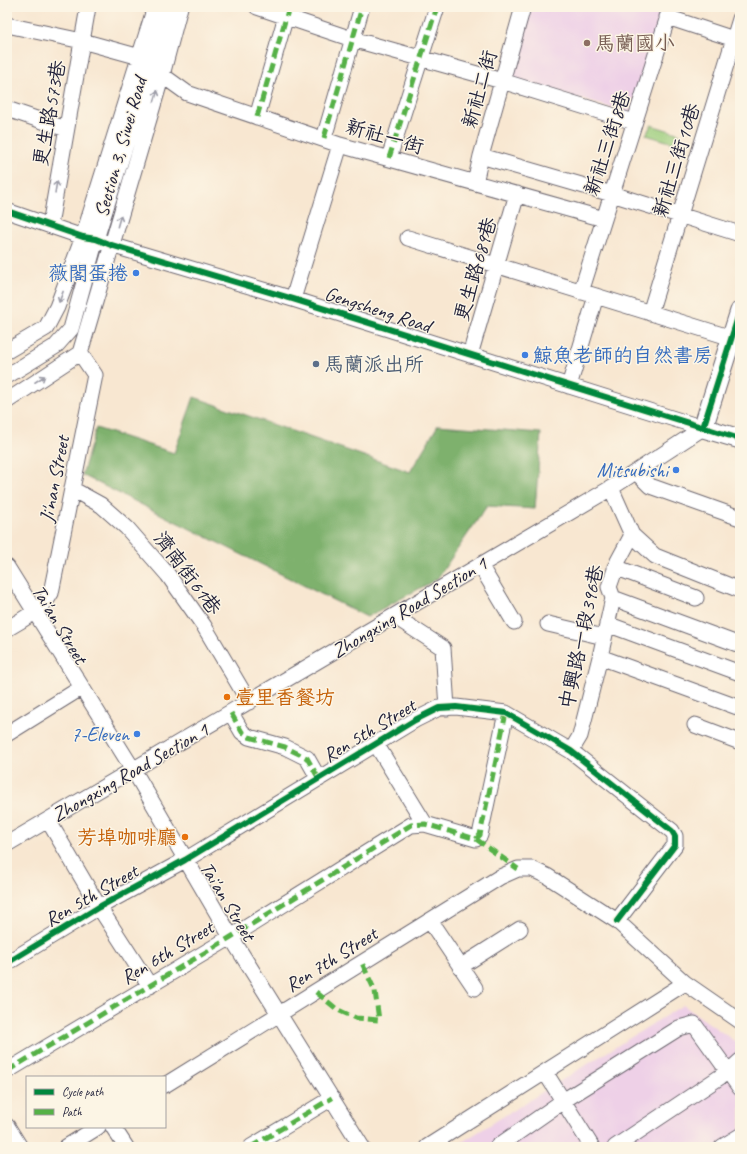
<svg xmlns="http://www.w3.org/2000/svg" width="747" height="1154" viewBox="0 0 747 1154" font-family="Caveat,'LXGW WenKai TC',sans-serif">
<rect width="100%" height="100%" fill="#fcf5e5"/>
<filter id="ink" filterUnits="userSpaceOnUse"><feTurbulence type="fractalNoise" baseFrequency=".025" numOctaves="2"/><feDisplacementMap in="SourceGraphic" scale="8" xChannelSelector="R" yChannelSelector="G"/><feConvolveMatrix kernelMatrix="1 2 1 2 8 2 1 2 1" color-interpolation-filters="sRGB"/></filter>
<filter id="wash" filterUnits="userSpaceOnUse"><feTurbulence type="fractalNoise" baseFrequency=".012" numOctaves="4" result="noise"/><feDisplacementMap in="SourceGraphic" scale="16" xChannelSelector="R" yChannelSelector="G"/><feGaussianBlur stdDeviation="0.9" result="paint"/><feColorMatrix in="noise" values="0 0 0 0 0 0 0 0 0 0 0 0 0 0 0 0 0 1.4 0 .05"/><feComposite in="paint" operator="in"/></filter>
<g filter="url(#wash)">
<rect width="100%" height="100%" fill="#f8e7d1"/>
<path fill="#eed0e7" d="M531,7h134l-36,106 -120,-35z
M683,1005l57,40v102h-286z"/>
<path fill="#9dce7e" stroke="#60785c" d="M651,125l29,9 -3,10 -31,-9z"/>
<path fill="#7eb16d" stroke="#506a54" d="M194,397l216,75 28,-47 103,8 -6,76 -48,-3 -50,73 -70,38 -285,-142 14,-47 78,25z"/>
</g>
<g filter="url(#ink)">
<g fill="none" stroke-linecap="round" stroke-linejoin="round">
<defs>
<path id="minor" d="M257,7l95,32 150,42 132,41
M667,17l73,24
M7,25l75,16 58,16 13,7 9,11 25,18 153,52 264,74
M7,109l59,20
M257,117l31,-108
M324,138l38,-131
M481,156l131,38 128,40
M389,158l48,-151
M475,183l6,-27 42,-149
M7,211l76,26 13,2 15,6 182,54 410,129
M50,225l38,-218
M408,238l324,100
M581,292l90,-285
M293,299l47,-154
M650,313l90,-294
M7,351l39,-23 11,-21 26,-70 72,-230
M470,355l47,-161
M7,376l49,-30 15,-17 25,-90 71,-225
M569,386l27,-90
M7,401l73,-48 82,-278 18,-68
M636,472l14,14 90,32
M72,489l29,16 26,23 41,47 36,51 45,76
M632,535l23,21 85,34
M480,565l34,57
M7,567l127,204 97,166 131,210
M615,567l81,31
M613,598l127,47
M394,616l49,32 4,60
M548,624l56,13
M607,624l133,49
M7,629c16,-10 35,-19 44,-36l44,-218 -15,-22
M600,657l140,51
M231,713l11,19 7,5 36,10 22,11 12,21
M695,725l45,17
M7,734l74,-46
M376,744l49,80
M571,751l9,-15 20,-79 13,-59 -4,-11 9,-26 14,-26 -21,-47
M48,820l51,87 51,79
M7,844l604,-356 92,-60
M430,921l45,67
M7,963l92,-56 86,-47 230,-140 24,-12 17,-1 50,6 65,38 101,80 3,5v9l-58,76
M460,967l60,-38
M7,1071l224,-134 180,-112 14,-1 51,15 4,-4 26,-122
M545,1072l47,75
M165,1085l335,-208 18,-8h14l15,7 70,45 68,62 55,38
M7,1126l13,21
M113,1127l13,20
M66,1147l32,-20
M251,1147l81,-49
M427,1147l258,-164
M497,1147l66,-46 116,-73 15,-4 46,64
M615,1147l114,-76 11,-10
M722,1147l18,-11"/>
<path id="major" d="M740,311l-37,117 37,11"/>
</defs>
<use href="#minor" stroke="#6d6770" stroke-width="17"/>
<use href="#major" stroke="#6d6770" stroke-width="21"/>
<use href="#minor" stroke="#fff" stroke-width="15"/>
<use href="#major" stroke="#fff" stroke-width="19"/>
<path stroke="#55b146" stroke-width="5" stroke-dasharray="10 5" stroke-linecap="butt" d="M257,117l32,-110
M324,138l38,-131
M389,158l48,-151
M231,713l11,19 7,5 36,10 22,11 12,21
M476,839l4,-4 26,-122
M316,992l22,18 18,8 23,2 -4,-29 -13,-28
M7,1071l224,-134 180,-112 14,-1 51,15 42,30
M251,1147l81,-49"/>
<defs>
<path id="cycleway" d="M7,211l76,26 13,2 15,6 182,54 447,140
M703,428l37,-117
M7,963l92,-56 86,-47 230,-140 24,-12 17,-1 50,6 65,38 101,80 3,5v9l-58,76"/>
</defs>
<use href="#cycleway" stroke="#fcf5e5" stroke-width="8"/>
<use href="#cycleway" stroke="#00873e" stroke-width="6"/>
</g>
<defs><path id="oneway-shaft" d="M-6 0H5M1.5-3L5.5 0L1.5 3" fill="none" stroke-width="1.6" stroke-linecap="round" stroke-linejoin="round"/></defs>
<g stroke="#9c9ca7">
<use href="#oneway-shaft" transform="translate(156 96) rotate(-74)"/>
<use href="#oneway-shaft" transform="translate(56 187) rotate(-81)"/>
<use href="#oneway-shaft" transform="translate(119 221) rotate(-74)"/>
<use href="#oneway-shaft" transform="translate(61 297) rotate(111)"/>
<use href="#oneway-shaft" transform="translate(40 379) rotate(-33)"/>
</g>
</g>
<circle fill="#8d6e63" stroke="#fcf5e5" stroke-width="1.5" cx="587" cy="43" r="4"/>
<g fill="#3f7fe0" stroke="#fcf5e5" stroke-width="1.5">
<circle cx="136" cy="273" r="4"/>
<circle cx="525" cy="355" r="4"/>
<circle cx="676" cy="470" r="4"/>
<circle cx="137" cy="734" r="4"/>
</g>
<circle fill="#5c6f8a" stroke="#fcf5e5" stroke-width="1.5" cx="316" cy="364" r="4"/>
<g fill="#e8710a" stroke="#fcf5e5" stroke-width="1.5">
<circle cx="227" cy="697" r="4"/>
<circle cx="185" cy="837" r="4"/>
</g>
<g text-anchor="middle" stroke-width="3" stroke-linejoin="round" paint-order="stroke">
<g font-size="20" fill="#785e54" stroke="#fcf5e5" text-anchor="start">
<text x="595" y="50">馬蘭國小</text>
</g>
<g font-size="20" fill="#22223b" stroke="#fcf5e5">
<text transform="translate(479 89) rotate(-74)" y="7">新社二街</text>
<text transform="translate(49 113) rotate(-80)" y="7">更生路573巷</text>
<text transform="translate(385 136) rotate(16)" y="7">新社一街</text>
<text transform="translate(607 143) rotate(-72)" y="7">新社三街8巷</text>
<text transform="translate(120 147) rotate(-74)" y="7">Section 3, Siwei Road</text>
<text transform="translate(676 160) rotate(-73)" y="7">新社三街10巷</text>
<text transform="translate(475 269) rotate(-74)" y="7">更生路689巷</text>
<text transform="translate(378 309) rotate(18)" y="7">Gengsheng Road</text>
<text transform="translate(54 479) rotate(-79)" y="7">Ji'nan Street</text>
<text transform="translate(188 573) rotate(53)" y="7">濟南街61巷</text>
<text transform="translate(409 607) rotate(-31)" y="7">Zhongxing Road Section 1</text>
<text transform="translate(60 624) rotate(59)" y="7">Tai'an Street</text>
<text transform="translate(581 637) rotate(-78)" y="7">中興路一段396巷</text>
<text transform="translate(369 730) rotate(-31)" y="7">Ren 5th Street</text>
<text transform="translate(130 772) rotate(-30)" y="7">Zhongxing Road Section 1</text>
<text transform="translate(91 895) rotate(-30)" y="7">Ren 5th Street</text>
<text transform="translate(228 901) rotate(59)" y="7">Tai'an Street</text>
<text transform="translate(167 952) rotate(-31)" y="7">Ren 6th Street</text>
<text transform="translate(331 959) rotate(-32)" y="7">Ren 7th Street</text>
</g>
<g font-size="20" fill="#366cbe" stroke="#fcf5e5" text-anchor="end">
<text x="128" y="280">薇閣蛋捲</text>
<text x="533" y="362" text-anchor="start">鯨魚老師的自然書房</text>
<text x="668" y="477">Mitsubishi</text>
<text x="129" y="741">7-Eleven</text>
</g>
<g font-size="20" fill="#4e5e75" stroke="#fcf5e5" text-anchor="start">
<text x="324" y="371">馬蘭派出所</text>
</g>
<g font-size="20" fill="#c56008" stroke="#fcf5e5" text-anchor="start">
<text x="235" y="704">壹里香餐坊</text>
<text x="177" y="844" text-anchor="end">芳埠咖啡廳</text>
</g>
</g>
<rect width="747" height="1154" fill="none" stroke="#fcf5e5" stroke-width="24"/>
<rect x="26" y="1076" width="140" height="52" fill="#fcf5e5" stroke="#a5a1a1"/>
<rect x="34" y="1089" width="20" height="6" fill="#00873e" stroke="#a5a1a1"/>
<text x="62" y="1096" font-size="12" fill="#22223b">Cycle path</text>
<rect x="34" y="1109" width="20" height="6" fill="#55b146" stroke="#a5a1a1"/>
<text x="62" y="1116" font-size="12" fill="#22223b">Path</text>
</svg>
